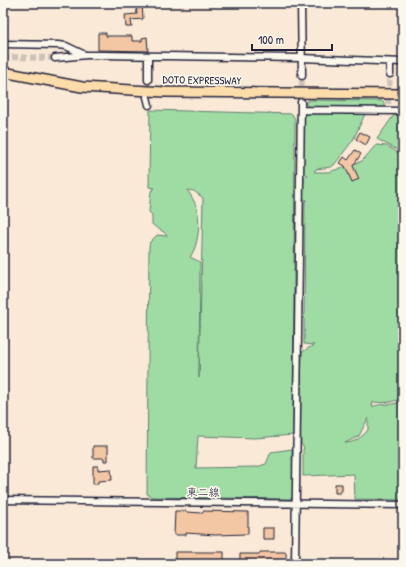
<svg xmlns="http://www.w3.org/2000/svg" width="406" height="567" viewBox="0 0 406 567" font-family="'Patrick Hand','Klee One',sans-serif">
<rect width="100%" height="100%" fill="#f9e9d6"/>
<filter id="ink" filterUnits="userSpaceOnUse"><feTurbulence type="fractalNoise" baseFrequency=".025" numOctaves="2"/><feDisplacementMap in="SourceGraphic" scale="8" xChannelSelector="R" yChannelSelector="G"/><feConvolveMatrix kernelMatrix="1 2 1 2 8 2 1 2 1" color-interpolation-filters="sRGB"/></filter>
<g filter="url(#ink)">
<path fill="#9fdca4" stroke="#607f70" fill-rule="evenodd" d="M309,100l73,1 2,2v3l-2,2 -73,-1 -4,-4z
M150,110l142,4 3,5 -2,316 -38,3 -57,-2 -2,32 61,-1 9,-3 5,-12 21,-3 1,48 -3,2 -138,-2 -5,-3 2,-247 1,-5 7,-7 10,1c-3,-6 -11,-7 -15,-12v-9l-3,-3 2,-21 4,-3 -6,-1zM187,190l7,1 9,7 -4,180 1,-116 -10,-5c8,-10 11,-35 7,-48 -2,-7 -6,-14 -10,-19z
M310,113l55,1 -12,26 -19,25 -3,2 -15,2 -2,3h15l33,-11 14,-16 11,1 16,10v26l-2,2h2v162l-4,1 4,2v48c-9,6 -19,6 -30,5l-1,5c9,-5 23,0 31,-7v100l-48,-1 -1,-25 -51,2v-26l1,-3 -3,-3 -1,-26 2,-66 12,-7 -10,-1 1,-143 2,-1 -4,-1 1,-21 4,-3 -6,-3 1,-54 2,-4zM368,418v12c-6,7 -13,13 -23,13l14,-7z
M394,115h9v38l-26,-14z"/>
<path fill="#f3c7a3" stroke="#22223b" d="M136,3h6l1,16 -12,1 1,7h-6l-1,-12 12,-1z
M98,33h8v3h26v5h10v-3l5,-1 1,14 -50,-1z
M360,132l10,5 -4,8 -10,-6z
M355,150l6,4 -8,12 6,13 -7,3 -7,-16 -5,-3 4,-6 4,3z
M93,446h15v15h-4v-3h-11z
M93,466h5v4l13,-1 1,11 -14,1v3h-5z
M335,484h7v7h-2v2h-5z
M175,511h11v1l17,1v-2l45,1v22l-33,1 -29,-2v2h-12z
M263,528h11v11h-11z
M175,552h49v12h-49z
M260,552h26v10l-46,2v-10h20z"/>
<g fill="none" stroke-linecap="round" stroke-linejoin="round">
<path stroke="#cec1b7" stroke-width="6" stroke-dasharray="6 3" stroke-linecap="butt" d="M3,57l52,1
M301,96l1,-20
M388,104l2,-30"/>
<defs>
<path id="minor" d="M301,3l1,73
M3,44l55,1 8,1 19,9
M55,58l32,-3h16l198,3 102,4
M390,74v-12
M148,80v-24
M147,97l2,8
M301,110l102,1
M3,500l400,5
M295,564l6,-462"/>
<path id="highway" d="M3,72l79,15 83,5 238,2"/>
</defs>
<use href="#minor" stroke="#22223b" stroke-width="9"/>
<use href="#highway" stroke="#22223b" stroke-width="12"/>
<use href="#minor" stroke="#fbf7ec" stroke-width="6"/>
<use href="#highway" stroke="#fddcac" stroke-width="9"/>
</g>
</g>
<g text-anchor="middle" stroke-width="3.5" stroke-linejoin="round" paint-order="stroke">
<g font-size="11" fill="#22223b" stroke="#fbf7ec">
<text transform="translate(202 80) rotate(1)" y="4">DOTO EXPRESSWAY</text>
<text transform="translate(203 492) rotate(1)" y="4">東二線</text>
</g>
</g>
<rect width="406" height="567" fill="none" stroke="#fbf7ec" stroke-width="16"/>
<rect x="8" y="8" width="390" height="551" fill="none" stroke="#22223b" stroke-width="1.5" filter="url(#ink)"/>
<path d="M252 44v6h80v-6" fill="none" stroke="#22223b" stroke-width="2"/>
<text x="258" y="44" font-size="12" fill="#22223b" stroke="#fbf7ec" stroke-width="3" paint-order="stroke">100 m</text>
</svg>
